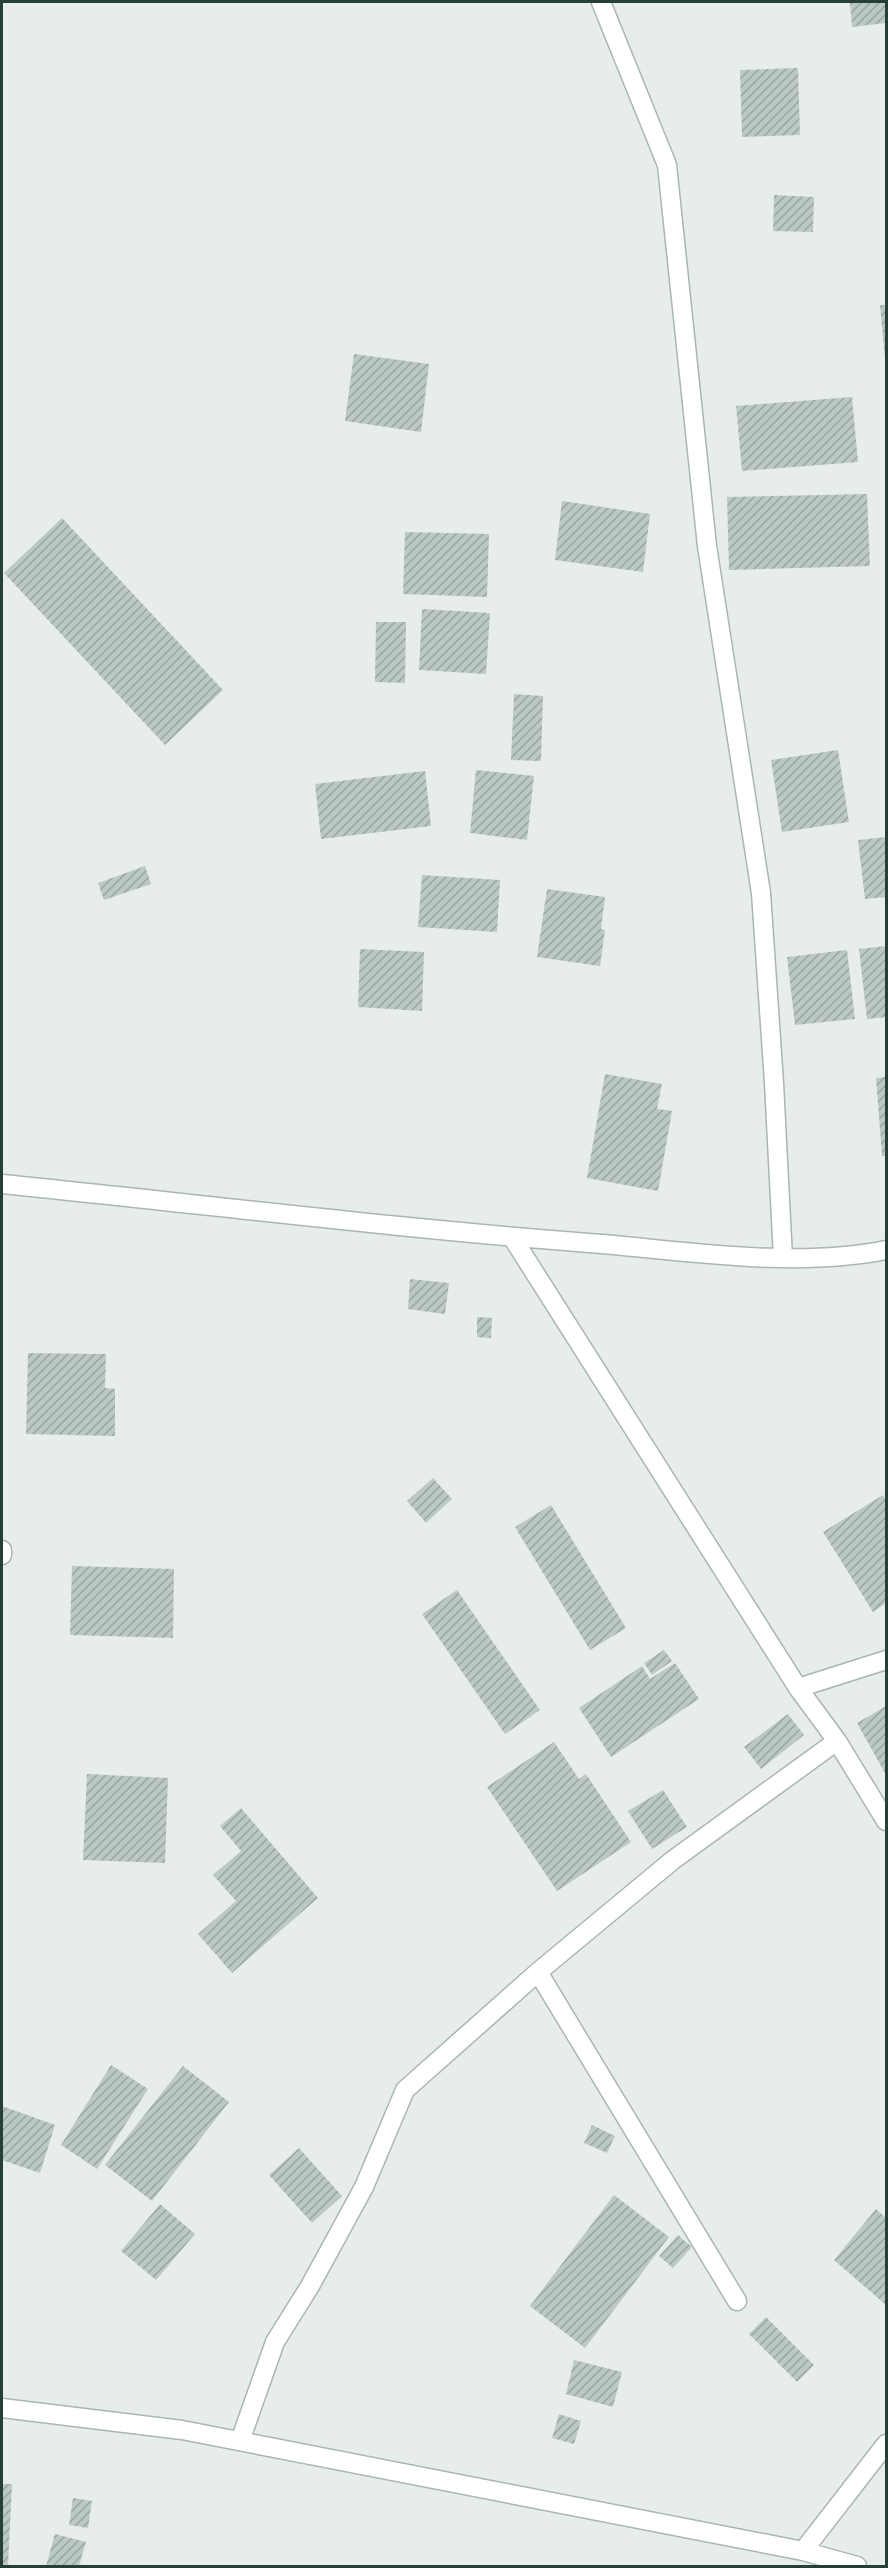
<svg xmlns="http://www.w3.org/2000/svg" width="888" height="2568" viewBox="0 0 888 2568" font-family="'Open Sans',sans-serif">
<defs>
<pattern id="building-hatch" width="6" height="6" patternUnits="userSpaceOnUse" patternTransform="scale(1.5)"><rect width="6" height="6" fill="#bcc9c3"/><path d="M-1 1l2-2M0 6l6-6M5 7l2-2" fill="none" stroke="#99a59f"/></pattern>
</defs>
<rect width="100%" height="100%" fill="#e7eeea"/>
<path fill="url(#building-hatch)" d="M850,2h36v21l-34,4z
M798,68l2,67 -58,2 -2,-67z
M774,195l40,2 -1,35 -40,-1z
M880,305h6v54h-1z
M354,354l75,10 -8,68 -76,-11z
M852,397l6,65 -116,9 -6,-65z
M867,494l3,72 -141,4 -2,-73z
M562,501l88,13 -7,58 -88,-12z
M62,518l161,172 -58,55 -161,-172z
M405,532l84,2 -2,63 -84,-3z
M422,609l68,4 -4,61 -67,-4z
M376,622h30l-1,61 -30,-1z
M514,694l29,2 -2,65 -30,-1z
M838,750l11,72 -67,10 -11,-72z
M476,770l58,6 -7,64 -57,-7z
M425,771l6,55 -110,13 -6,-55z
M886,837v60l-21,2 -7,-59z
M145,866l6,18 -47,16 -6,-17z
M422,875l78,5 -3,52 -79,-5z
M547,889l58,8 -4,32 4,1 -5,36 -63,-9z
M886,946v71l-19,2 -8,-70z
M360,949l64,3 -2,59 -64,-4z
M847,950l8,69 -60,6 -8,-68z
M605,1074l57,10 -5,25 15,2 -14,80 -71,-13z
M886,1077v79h-4l-6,-78z
M410,1279l39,4 -4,31 -37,-5z
M477,1317l15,1 -1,20 -14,-1z
M28,1353l78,1 -1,34 10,1v47l-89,-2z
M433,1478l19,21 -26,24 -19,-22z
M883,1495l3,5v103l-13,9 -50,-80z
M551,1505l75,123 -36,22 -75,-123z
M72,1566l102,3 -1,69 -103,-3z
M457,1590l83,120 -35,24 -83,-120z
M664,1650l8,11 -20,14 -8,-12z
M675,1663l24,36 -88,58 -32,-49 63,-42 8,13z
M886,1706v69l-29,-52z
M788,1714l16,21 -43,34 -17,-22z
M554,1742l25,37 7,-5 45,68 -74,49 -70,-104z
M87,1774l81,4 -3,85 -82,-3z
M663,1790l24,37 -35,22 -24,-38z
M241,1808l77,90 -86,75 -34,-39 38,-33 -23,-26 28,-24 -21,-25z
M111,2065l37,24 -51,80 -36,-24z
M183,2066l46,36 -77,99 -47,-36z
M2,2106l53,19 -15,48 -38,-13z
M592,2125l23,11 -8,17 -23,-10z
M299,2148l43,48 -30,27 -43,-48z
M614,2195l55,42 -84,111 -55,-42z
M160,2204l35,30 -39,46 -35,-29z
M876,2209l10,9v87l-52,-45z
M678,2235l14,12 -19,21 -14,-12z
M766,2317l48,48 -17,17 -48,-48z
M574,2360l48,12 -9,35 -47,-13z
M559,2414l22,7 -7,23 -22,-6z
M2,2484h10l-4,82h-6z
M73,2498l19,3 -4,27 -19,-3z
M55,2534l31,8 -7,24h-33z"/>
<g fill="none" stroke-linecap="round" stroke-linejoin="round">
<defs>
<path id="minor" d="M601,2l66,163 40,381 54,347 13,190 9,175
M2,1184c199,20 399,45 600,60 91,8 195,24 284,6
M512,1237l286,451 39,53 49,80
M2,1550v5
M798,1688l88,-28
M538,1972l199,329
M2,2408l180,22 621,121 54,15
M240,2441l35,-99 35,-56 54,-99 41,-97 133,-118 135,-112 164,-119
M803,2551l83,-107"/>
</defs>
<use href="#minor" stroke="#a9b6b1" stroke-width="21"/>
<use href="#minor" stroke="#fff" stroke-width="18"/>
</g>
<rect width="888" height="2568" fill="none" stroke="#263f37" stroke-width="6"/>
</svg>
